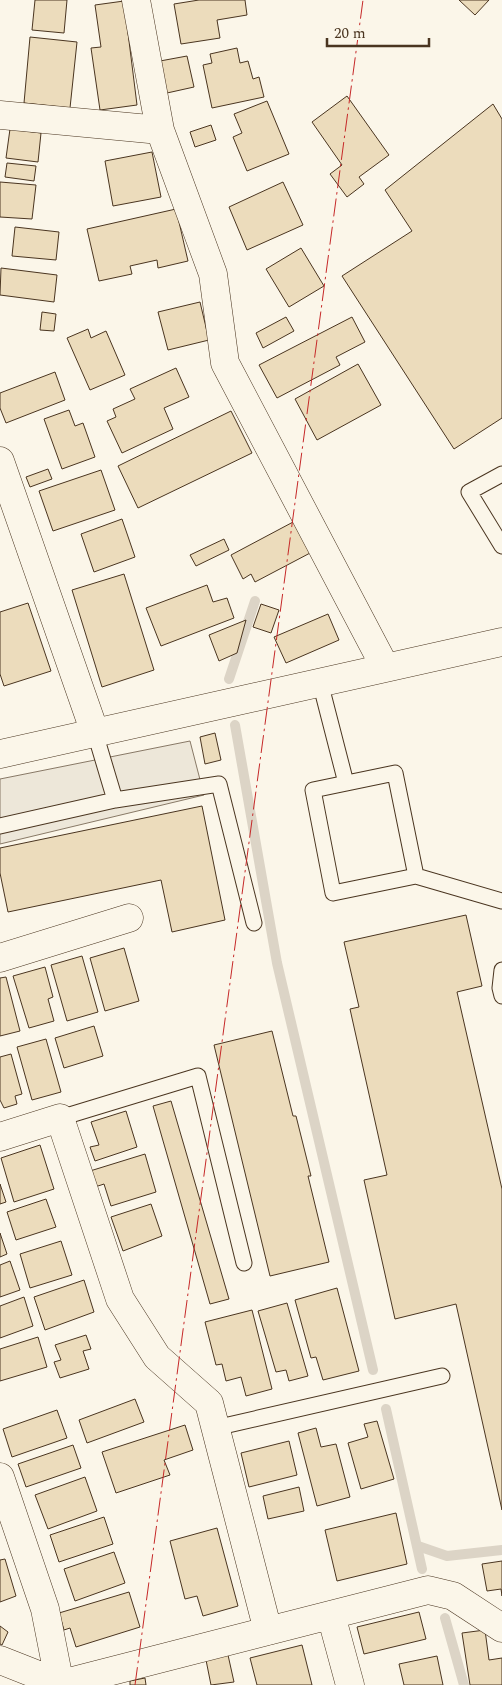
<svg xmlns="http://www.w3.org/2000/svg" width="502" height="1685" viewBox="0 0 502 1685" font-family="Spectral,serif">
<rect width="100%" height="100%" fill="#fbf6e9"/>
<path fill="#ede7d9" stroke="#887966" d="M190,741l14,54 -204,49v-65z"/>
<g fill="none" stroke-linecap="round" stroke-linejoin="round">
<path stroke="#dcd4c6" stroke-width="10" d="M229,679l26,-78
M235,725l42,238 96,407
M386,1409l36,160
M418,1546l29,10 55,-6
M445,1618l19,67"/>
</g>
<path fill="#ecdcbc" stroke="#4a3520" d="M35,0h32l-3,33 -32,-3z
M199,0h46l2,15 -30,5 3,18 -39,6 -7,-40z
M459,0h30l-14,15z
M124,1l13,104 -37,5 -9,-62 10,-1 -6,-42z
M30,37l47,5 -7,66 -46,-5z
M237,48l3,15 8,-2 5,18 6,-2 5,20 -52,11 -9,-43 9,-2 -2,-9z
M187,56l7,31 -27,6 -7,-32z
M347,96l42,59 -30,22 5,7 -17,13 -17,-23 12,-9 -30,-43z
M267,101l22,53 -42,17 -14,-34 9,-4 -8,-19z
M493,104l9,15v299l-48,31 -112,-173 70,-45 -27,-41z
M211,125l5,15 -21,7 -5,-15z
M10,129l31,4 -3,29 -32,-4z
M152,152l9,45 -48,9 -8,-45z
M7,163l29,3 -2,15 -29,-4z
M0,182l36,3 -4,34 -32,-2z
M283,182l20,43 -56,25 -18,-43z
M176,209l12,52 -30,7 -1,-8 -27,6 2,8 -33,7 -12,-52z
M15,227l44,5 -3,28 -44,-4z
M301,248l23,38 -35,21 -23,-38z
M1,268l56,7 -3,27 -54,-7z
M200,302l9,38 -41,10 -10,-38z
M42,312l14,2 -2,17 -14,-1z
M286,317l8,14 -31,17 -7,-15z
M352,317l13,25 -29,15 4,8 -63,33 -18,-33z
M88,329l3,9 15,-7 19,44 -35,15 -23,-52z
M358,364l23,41 -64,35 -22,-41z
M176,368l13,29 -25,11 9,21 -51,24 -15,-32 9,-4 -3,-8 22,-10 -5,-10z
M55,372l10,28 -59,23 -6,-15v-15z
M69,410l6,16 8,-3 12,34 -33,12 -18,-50z
M231,411l21,42 -114,55 -20,-42z
M48,469l4,10 -22,8 -4,-10z
M101,470l14,40 -62,21 -14,-40z
M122,519l13,38 -41,15 -13,-38z
M295,521l17,31 -57,30 -4,-8 -8,5 -12,-24z
M224,539l5,11 -33,16 -6,-11z
M124,574l30,96 -52,17 -30,-97z
M207,585l6,17 14,-4 7,20 -73,28 -15,-38z
M28,603l23,68 -47,15 -4,-12v-62z
M261,604l18,6 -8,23 -18,-6z
M328,614l11,26 -53,23 -12,-26z
M246,620l-9,33 -18,8 -10,-26z
M215,733l6,27 -16,4 -5,-27z
M202,806l23,114 -53,12 -11,-52 -153,32 -8,-39v-25z
M466,915l16,71 -25,6 45,197v321l-46,-206 -61,15 -31,-139 23,-5 -37,-166 9,-2 -15,-65z
M124,948l15,53 -34,10 -15,-53z
M82,956l16,56 -31,9 -16,-56z
M45,967l8,30 -5,2 6,22 -25,7 -16,-52z
M6,977l14,54 -20,5v-58z
M94,1026l9,30 -39,12 -9,-30z
M272,1031l21,85h3l15,60h-3l21,86 -59,14 -56,-231z
M46,1039l15,53 -29,8 -15,-53z
M11,1054l11,40 -7,2 2,8 -13,4 -4,-8v-43z
M171,1101l58,198 -19,5 -57,-198z
M126,1111l11,36 -42,14 -5,-14 9,-2 -8,-23z
M40,1145l14,44 -40,13 -13,-44z
M145,1154l11,38 -45,14 -7,-22 -9,3 -5,-16z
M0,1184l6,18 -6,2z
M46,1199l10,28 -40,13 -9,-28z
M151,1204l11,32 -39,15 -12,-34z
M0,1233l7,21 -7,3z
M61,1241l11,34 -42,13 -10,-34z
M10,1261l10,29 -20,7v-32z
M84,1280l10,32 -49,18 -11,-33z
M337,1288l22,83 -36,9 -7,-23 -5,1 -16,-58z
M24,1297l9,29 -33,12v-32z
M287,1303l21,73 -19,5 -3,-11 -10,2 -18,-61z
M252,1310l20,79 -26,7 -5,-19 -15,4 -4,-17 -6,1 -11,-43z
M86,1335l5,14 -8,2 6,18 -29,9 -6,-16 7,-2 -6,-15z
M38,1337l9,30 -47,14v-32z
M135,1399l9,23 -57,21 -8,-23z
M57,1410l10,28 -55,19 -9,-28z
M377,1421l17,58 -33,10 -13,-46 20,-6 -4,-13z
M185,1425l8,25 -29,10 6,15 -54,18 -14,-41z
M316,1428l5,19 15,-3 14,53 -33,9 -19,-73z
M289,1441l8,34 -48,12 -8,-34z
M73,1445l8,23 -55,19 -8,-23z
M85,1477l12,34 -49,18 -13,-34z
M299,1487l5,24 -36,8 -5,-23z
M396,1513l11,51 -70,17 -12,-51z
M104,1517l9,27 -54,18 -9,-27z
M217,1528l21,78 -35,10 -6,-20 -12,3 -15,-58z
M114,1552l11,31 -50,18 -11,-32z
M5,1559l11,37 -16,6v-42z
M502,1561v35l-1,-7 -14,2 -5,-27z
M129,1592l11,35 -64,20 -6,-19 -6,2 -5,-17z
M419,1612l7,27 -62,15 -7,-27z
M0,1626l8,6 -6,13 -2,-1z
M485,1630l4,30 13,-2v27h-32l-8,-52z
M302,1645l10,40h-55l-7,-27z
M228,1655l6,27 -23,3 -5,-25z
M437,1656l6,29h-39l-5,-21z
M145,1678l1,7h-16v-4z"/>
<g fill="none" stroke-linecap="round" stroke-linejoin="round">
<defs>
<path id="lane" d="M502,474l-33,18 33,54
M320,682l26,101
M95,733l20,67 104,-16 35,139
M395,773l21,103 -83,17 -20,-103z
M0,826l115,-26
M416,876l86,25
M502,970l-2,18 2,8
M60,1118l138,-42 46,187
M215,1428l227,-52"/>
<path id="street" d="M136,0l24,130 53,144 12,89 160,304
M0,115l160,15
M0,461l95,272
M0,958l129,-40
M0,1137l60,-19 60,181 37,58 52,46 59,228
M0,1477l45,132 15,76
M331,1615l19,70
M0,1660l61,24 367,-94 25,6 49,32"/>
<path id="secondary" d="M0,754l502,-112"/>
</defs>
<use href="#lane" stroke="#4a3520" stroke-width="17"/>
<use href="#street" stroke="#4a3520" stroke-width="29"/>
<use href="#secondary" stroke="#4a3520" stroke-width="29"/>
<use href="#lane" stroke="#fbf6e9" stroke-width="15"/>
<use href="#street" stroke="#fbf6e9" stroke-width="28"/>
<use href="#secondary" stroke="#fbf6e9" stroke-width="28"/>
<path stroke="#c62828" stroke-width="1" stroke-dasharray="18 4 2.5 4" stroke-linecap="butt" d="M135,1685l228,-1685"/>
</g>
<path d="M327 38v8h102v-8" fill="none" stroke="#4a3520" stroke-width="2.5"/>
<text x="334" y="38" font-size="15" fill="#4a3520" stroke="#fbf6e9" stroke-width="4" paint-order="stroke">20 m</text>
</svg>
